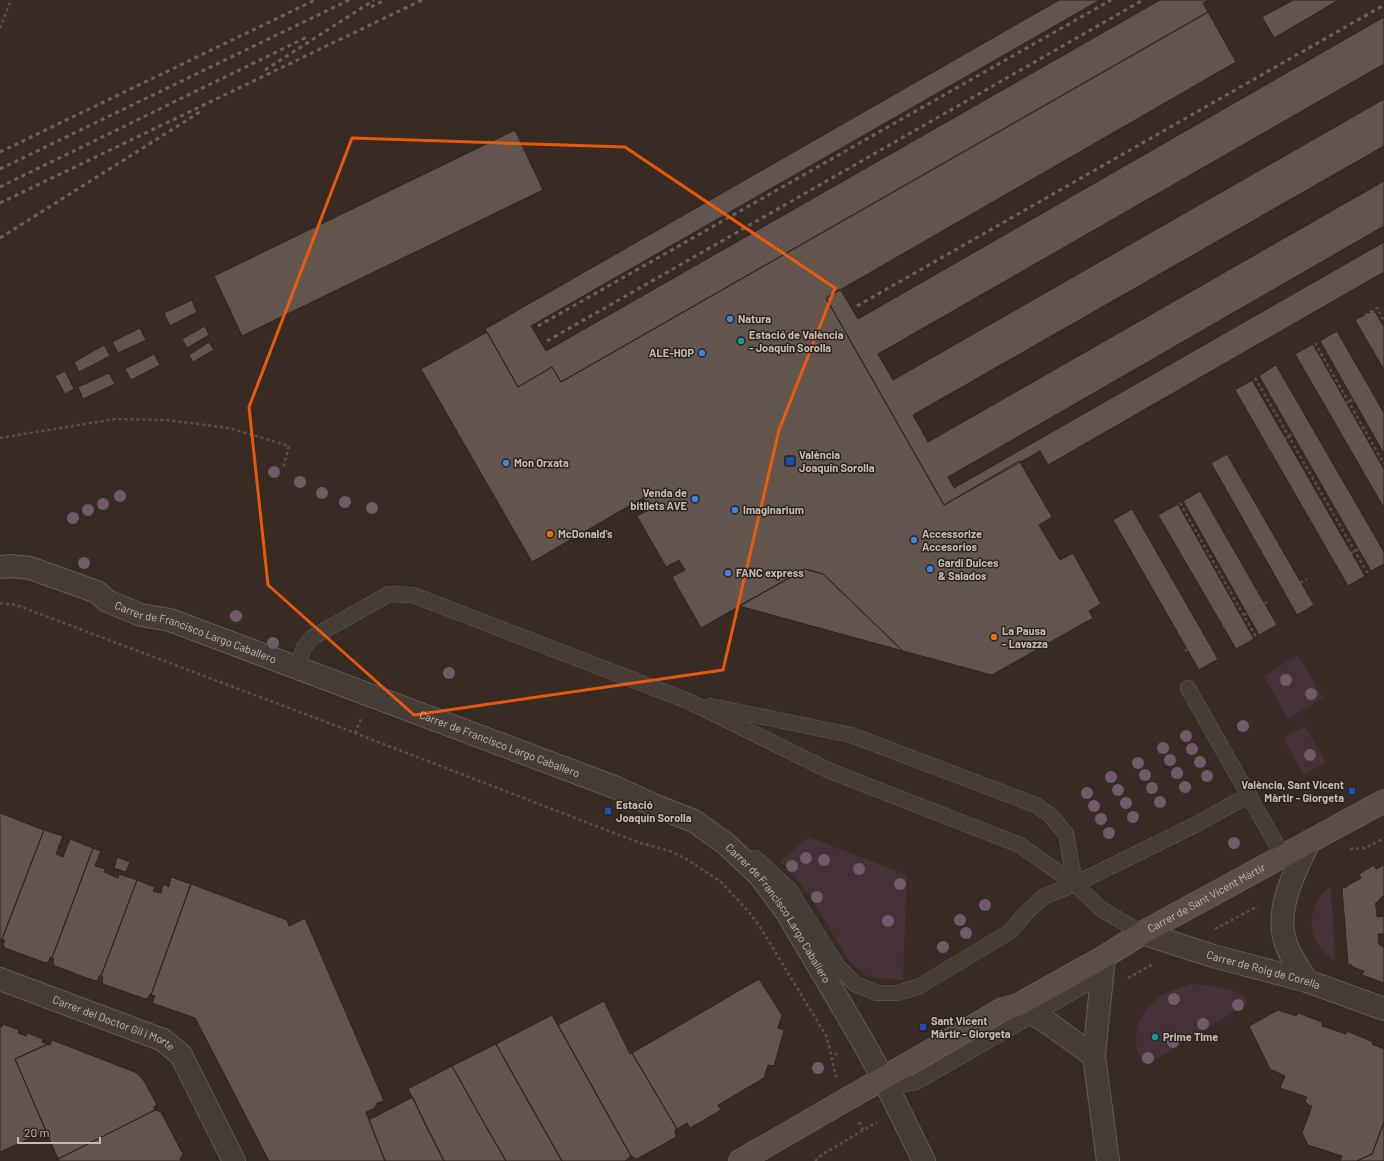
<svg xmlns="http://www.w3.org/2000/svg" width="1384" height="1161" viewBox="0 0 1384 1161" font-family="Barlow,sans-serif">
<rect width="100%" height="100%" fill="#372b24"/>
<path fill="#463138" d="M1298,655l25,43 -35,21 -24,-43z
M1305,726l21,36 -22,13 -21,-37z
M809,837l98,38 -4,105 -35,-3 -18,-15 -39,-64 -14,-19 -17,-18z
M1331,887l4,74c-21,-12 -31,-38 -17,-61 3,-5 7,-10 13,-13z
M1191,984c13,1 41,3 51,11 3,1 4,5 6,8l-102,62c-3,-4 -7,-9 -8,-14 -7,-18 4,-41 19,-52 9,-8 23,-11 34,-15z"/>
<path fill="#62554d" stroke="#2e241f" d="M1059,0h41l-569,326 15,25 614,-351h49l-6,3 5,9 -647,370 -9,-15 -34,20 -33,-58z
M1293,0h44v1l-63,37 -12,-21z
M1208,12l28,50 -410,236 118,207 75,-44 1,1 32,55 -13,8 10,17 11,18 13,-7 28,51 -12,7 4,7 -101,57 -89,-24 -80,-77 -18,-5 -104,59 -29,-51 13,-7 -6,-10 -13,7 -29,-51 13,-7 -7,-11 -111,64 -111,-193 66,-37 31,55 34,-20 9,15z
M1384,17v47l-506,290 15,26 491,-281v47l-471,269 15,27 456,-261v45l-436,251 6,11 430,-246v30l-336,193 -8,-14 -96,54 -118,-207 14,-9 18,30z
M515,130l28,60 -301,146 -28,-60z
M192,300l5,12 -27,14 -6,-13z
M1374,310l10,17v43l-29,-50z
M205,326l4,9 -22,13 -5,-9z
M140,328l6,12 -28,13 -6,-11z
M1337,331l47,82v41l-64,-113z
M209,342l5,8 -21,12 -4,-7z
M1313,344l71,125v39l-89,-154z
M104,345l6,11 -31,16 -5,-10z
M154,354l6,11 -29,15 -6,-11z
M1276,365l108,187v12l-13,7 -112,-195z
M65,371l9,18 -9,5 -10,-18z
M109,373l6,11 -32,15 -5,-12z
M1252,380l113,196 -17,10 -113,-196z
M1227,454l87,151 -17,10 -86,-152z
M1200,491l77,134 -18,10 -76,-134z
M1178,504l76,135 -18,10 -78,-134z
M1132,509l86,150 -19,11 -86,-150z
M805,569l18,5 80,77 -164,-45z
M0,813l44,17 -42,109 -2,1z
M44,830l19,6 -7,18 7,3 7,-18 23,9 -41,110 -2,-1 -1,4 -3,2 -41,-15 -2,-4 2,-3 -3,-2z
M93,848l8,3 -6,15 10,3 -1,3 14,6 1,-4 18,6 -36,96h-2l-1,4 -3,1 -40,-15 -2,-3 1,-4 -2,-1z
M117,857l13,5 -4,10 -12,-4z
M1374,865l2,4 8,-4v30l-9,9 1,2 1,11 7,-1v18h-6l1,10 5,4v35l-22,-8 2,-4 -12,-4v-2h-4l-6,-77 5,-1v-1l14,-8 -2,-4z
M171,877l20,7 -40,111 -1,-1 -2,4 -3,1 -42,-15 -1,-2 1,-5 -2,-1 36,-96 18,7 -2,4 8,2 2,-9 6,3z
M191,884l96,36 2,6 16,-8 79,183 -7,2 -2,5 -9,4 19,49h-116l-74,-143 -43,-15 3,-7 -4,-1z
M759,979l23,36 -4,13 6,2 -10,36 -6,-1 -4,13 -46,27 3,5 -31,18 -3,-5 -10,6 -45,-76z
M604,1001l26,53 2,-1 45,76 -2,1 1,7 -39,22 -6,-3 -73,-131z
M1278,1010l18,6 2,-3 24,9v4l24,8 1,-3 26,11 -1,2 12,5v73l-12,32 -15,7h-17l2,-5 -34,-11 -6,-12 10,-27 -3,-1 -4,-4 2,-4 -27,-9 5,-12 -15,-7 -21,-43z
M552,1015l79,141 -6,5h-63l-66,-117z
M3,1024l16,6 -1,3 8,3 2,-3 15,6 -1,3 6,2 -33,15 31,72 -46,21v-126l2,1z
M52,1040l85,33 7,8 13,24 -3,2 1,3 -97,49 -43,-100 33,-15 2,1z
M496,1044l34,61 32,56h-56l-22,-38 -32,-57z
M452,1066l32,57 22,38h-62l-36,-72z
M413,1097l12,27 19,37h-59l-16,-41z
M155,1110l6,2 22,42 -3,5 1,2h-122l-1,-2z
M1384,1122v39h-27l15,-7z"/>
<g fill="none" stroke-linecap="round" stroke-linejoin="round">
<defs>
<path id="service" d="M297,668l7,-21 9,-10 76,-43 24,1 275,106 142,70 190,74 55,39 26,25 41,24
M1188,688l95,168
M710,706l141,29 185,70 14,10 16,19 9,50
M755,858l34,31 49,78 17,17 22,9h20l21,-6 93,-56 15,-18 17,-16 32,-13 120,-59 54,-30
M883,1078l19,7 14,-3 186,-107"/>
<g id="minor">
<path id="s1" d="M0,567l11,-1 19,2 67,24 10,9 34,14 29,5 447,168 36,17 41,16 32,23 34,32 26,35 76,129 21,38 41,83"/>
<path id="s2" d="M1142,933l71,23 94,25 77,28"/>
<path d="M1104,957l-10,99 14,105"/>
<path id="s3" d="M0,979l163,61 18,15 53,106"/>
<path d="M1307,981c-6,-10 -14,-21 -19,-32 -16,-35 6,-76 21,-107"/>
<path d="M1018,1005l30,18 46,33"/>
</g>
<g id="secondary">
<path id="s4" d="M740,1161l263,-152 15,-4 86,-48 38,-24 242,-132"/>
</g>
</defs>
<use href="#service" stroke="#655b55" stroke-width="16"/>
<use href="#minor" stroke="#655b55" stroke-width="24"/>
<use href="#secondary" stroke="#655b55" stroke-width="24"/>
<path stroke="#5e4d4f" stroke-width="2.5" stroke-dasharray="3 3" stroke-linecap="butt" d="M0,28l11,-28
M1365,315l12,-7 7,13
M1315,343l69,121
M1255,378l113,196
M1329,413l42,-24
M0,438l115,-19 51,1 63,8 60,18 -6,22
M1268,448l42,-24
M1180,503l76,134
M1335,563l41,-24
M1285,592l22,-13
M0,603l16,2 326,123 298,115 30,8 18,9 33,22 27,29 12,16 67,110 9,40
M1223,627l44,-25
M1185,651l20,-13
M355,733l6,-14
M1350,849l15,-1 19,-10
M1215,929l43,-23
M1128,978l25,-14
M835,1055l5,-3
M859,1122l4,8
M815,1161l8,-7 54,-32"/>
<use href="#service" stroke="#473d37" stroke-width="15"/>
<use href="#minor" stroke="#473d37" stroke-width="22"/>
<use href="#secondary" stroke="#5a4e46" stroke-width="22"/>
<path stroke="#6e615a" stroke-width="3" stroke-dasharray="4 4" stroke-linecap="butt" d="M371,7l14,-7
M265,70l109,-70
M0,152l315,-152
M0,169l349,-169
M0,187l309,-151
M0,203l422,-203
M0,238l203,-128
M857,306l527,-301
M538,326l573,-326
M547,341l596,-341"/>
</g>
<g fill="#725b69">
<circle cx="274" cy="472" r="6"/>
<circle cx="300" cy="482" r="6"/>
<circle cx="322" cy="493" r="6"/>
<circle cx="120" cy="496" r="6"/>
<circle cx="345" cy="502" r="6"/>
<circle cx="103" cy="504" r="6"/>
<circle cx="372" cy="508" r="6"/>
<circle cx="88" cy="510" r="6"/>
<circle cx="73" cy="518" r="6"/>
<circle cx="84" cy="563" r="6"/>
<circle cx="236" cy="616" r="6"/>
<circle cx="273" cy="643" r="6"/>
<circle cx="449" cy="673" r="6"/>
<circle cx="1286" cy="680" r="6"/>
<circle cx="1311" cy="694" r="6"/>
<circle cx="1243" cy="726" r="6"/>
<circle cx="1186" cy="736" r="6"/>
<circle cx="1163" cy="748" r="6"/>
<circle cx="1192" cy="749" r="6"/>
<circle cx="1310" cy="755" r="6"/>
<circle cx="1170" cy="760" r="6"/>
<circle cx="1200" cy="762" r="6"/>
<circle cx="1138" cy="763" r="6"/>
<circle cx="1177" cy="773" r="6"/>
<circle cx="1145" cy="775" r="6"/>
<circle cx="1207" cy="776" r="6"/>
<circle cx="1111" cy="777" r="6"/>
<circle cx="1185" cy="787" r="6"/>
<circle cx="1152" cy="788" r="6"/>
<circle cx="1118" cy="790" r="6"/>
<circle cx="1087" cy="793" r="6"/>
<circle cx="1160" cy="802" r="6"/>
<circle cx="1126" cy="803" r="6"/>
<circle cx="1094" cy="806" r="6"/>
<circle cx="1133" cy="817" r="6"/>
<circle cx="1101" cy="819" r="6"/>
<circle cx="1109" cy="833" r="6"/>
<circle cx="1234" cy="843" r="6"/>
<circle cx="806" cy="858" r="6"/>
<circle cx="824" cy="860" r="6"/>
<circle cx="792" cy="866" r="6"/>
<circle cx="859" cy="869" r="6"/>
<circle cx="900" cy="884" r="6"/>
<circle cx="817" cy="897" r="6"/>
<circle cx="985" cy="905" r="6"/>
<circle cx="960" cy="920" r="6"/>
<circle cx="888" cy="921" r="6"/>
<circle cx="966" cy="933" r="6"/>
<circle cx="943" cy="947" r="6"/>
<circle cx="1174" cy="999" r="6"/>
<circle cx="1238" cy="1005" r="6"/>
<circle cx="1203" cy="1024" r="6"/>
<circle cx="1173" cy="1042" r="6"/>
<circle cx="1148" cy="1058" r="6"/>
<circle cx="818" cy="1068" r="6"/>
</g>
<path fill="none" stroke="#e8590c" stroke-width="3" stroke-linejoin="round" d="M352,138l273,9 210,141 -56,142 -56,240 -309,45 -146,-130 -19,-178z"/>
<g fill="#3f7fe0" stroke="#2c231d" stroke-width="1.5">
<circle cx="730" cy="319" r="4"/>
<circle cx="702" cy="353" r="4"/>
<circle cx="506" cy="463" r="4"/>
<circle cx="695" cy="499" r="4"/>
<circle cx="735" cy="510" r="4"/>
<circle cx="914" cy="540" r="4"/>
<circle cx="930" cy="569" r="4"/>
<circle cx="728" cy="573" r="4"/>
</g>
<g fill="#0f9aa8" stroke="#2c231d" stroke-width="1.5">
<circle cx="741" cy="341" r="4"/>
<circle cx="1155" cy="1037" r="4"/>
</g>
<g fill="#1a4fb4" stroke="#2c231d" stroke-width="1.5">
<rect x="785" y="456" width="10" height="10" rx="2"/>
<rect x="1348" y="787" width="8" height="8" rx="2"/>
<rect x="604" y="807" width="8" height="8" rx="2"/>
<rect x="919" y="1023" width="8" height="8" rx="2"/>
</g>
<g fill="#e8710a" stroke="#2c231d" stroke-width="1.5">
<circle cx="550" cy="534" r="4"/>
<circle cx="994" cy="637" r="4"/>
</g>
<g text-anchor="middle" stroke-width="3" stroke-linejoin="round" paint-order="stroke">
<g font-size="11" font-weight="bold" fill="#c3b9b2" stroke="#2c231d" text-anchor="start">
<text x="738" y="323">Natura</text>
<text x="749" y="339">Estació de València<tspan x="749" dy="13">- Joaquín Sorolla</tspan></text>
<text x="694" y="357" text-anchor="end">ALE-HOP</text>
<text x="799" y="459">València<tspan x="799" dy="13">Joaquín Sorolla</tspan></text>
<text x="514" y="467">Mon Orxata</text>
<text x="687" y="497" text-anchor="end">Venda de<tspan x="687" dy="13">bitllets AVE</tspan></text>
<text x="743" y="514">Imaginarium</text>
<text x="558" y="538">McDonald's</text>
<text x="922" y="538">Accessorize<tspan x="922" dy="13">Accesorios</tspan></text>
<text x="938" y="567">Gardi Dulces<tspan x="938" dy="13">&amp; Salados</tspan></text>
<text x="736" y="577">FANC express</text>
<text x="1002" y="635">La Pausa<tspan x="1002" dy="13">- Lavazza</tspan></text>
<text x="1344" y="789" text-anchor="end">València, Sant Vicent<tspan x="1344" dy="13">Màrtir - Giorgeta</tspan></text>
<text x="616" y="809">Estació<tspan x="616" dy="13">Joaquín Sorolla</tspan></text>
<text x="931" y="1025">Sant Vicent<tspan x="931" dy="13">Màrtir - Giorgeta</tspan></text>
<text x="1163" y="1041">Prime Time</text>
</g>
<g font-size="11" fill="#c3b9b2" stroke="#2c231d">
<text dy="4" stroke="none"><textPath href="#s1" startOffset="209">Carrer de Francisco Largo Caballero</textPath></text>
<text dy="4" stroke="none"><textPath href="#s1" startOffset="533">Carrer de Francisco Largo Caballero</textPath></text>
<text dy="4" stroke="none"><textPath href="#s4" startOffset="536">Carrer de Sant Vicent Màrtir</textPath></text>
<text dy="4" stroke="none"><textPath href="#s1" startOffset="869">Carrer de Francisco Largo Caballero</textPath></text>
<text dy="4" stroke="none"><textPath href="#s2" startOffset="127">Carrer de Roig de Corella</textPath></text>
<text dy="4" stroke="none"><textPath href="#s3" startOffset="122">Carrer del Doctor Gil i Morte</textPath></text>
</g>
</g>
<path d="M18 1137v6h82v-6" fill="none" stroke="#c3b9b2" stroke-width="2"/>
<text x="24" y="1137" font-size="12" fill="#c3b9b2" stroke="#2c231d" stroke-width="3" paint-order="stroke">20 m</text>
</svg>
